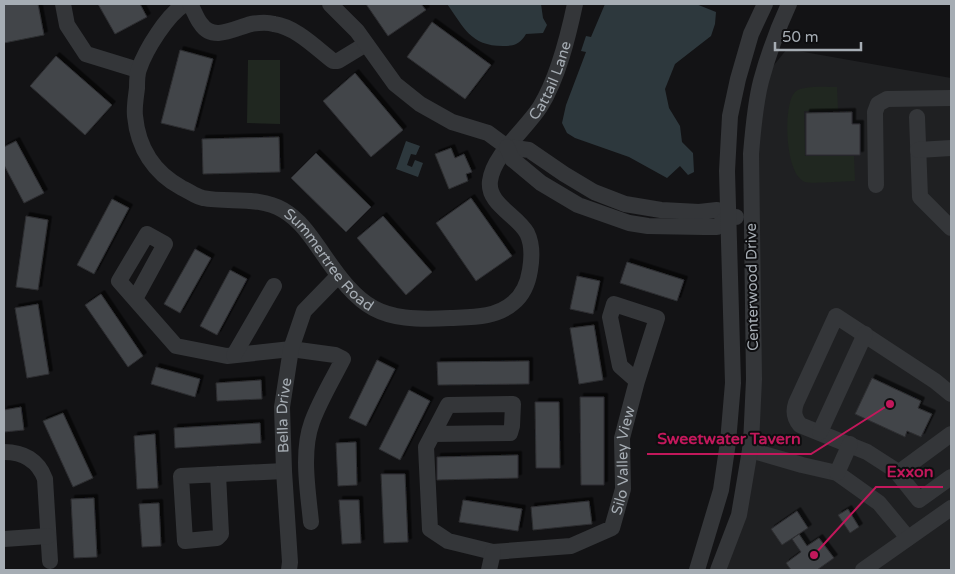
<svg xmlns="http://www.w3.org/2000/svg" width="955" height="574" viewBox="0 0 955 574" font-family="'Varela Round',sans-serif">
<defs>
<filter id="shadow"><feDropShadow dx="3.5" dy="-3.5" stdDeviation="0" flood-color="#0009"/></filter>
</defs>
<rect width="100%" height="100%" fill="#131315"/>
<path fill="#1f2022" d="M787,49l164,29v492h-233l32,-120 1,-234 10,-135z"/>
<path fill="#202720" d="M248,60h32v64l-33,-1z
M837,87l1,23 -34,1 1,45h49l1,25c-9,0 -44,3 -50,1 -21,-8 -22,-79 -10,-90 7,-7 32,-5 42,-5z"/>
<path fill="#2d383d" d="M447,4h94l2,14 4,7 -4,8 -17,1c-6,10 -11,12 -23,12 -33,0 -39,-19 -56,-42z
M605,4h91l20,8 -1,12 -4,12 -36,28 -10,25 4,19 11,18 2,16 11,11 1,19 -6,3 -8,-9 -13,12 -38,-21 -54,-19 -8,-5 -5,-10 4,-18 20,-53 -5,-1 5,-15 5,1z
M406,141l14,5 -4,9 -5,-1 -4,11 5,2 3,-7 8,3 -5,14 -22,-8z"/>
<path fill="#424448" stroke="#2d2e31" filter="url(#shadow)" d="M4,4h34l6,31 -40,8z
M98,4h42l7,13 -32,17z
M366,4h55l5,6 -38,26z
M432,22l59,43 -26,34 -58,-42z
M180,50l33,9 -19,72 -33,-8z
M56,56l56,49 -27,30 -55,-49z
M355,73l48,57 -32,27 -48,-56z
M852,112v12h8v31h-54v-42z
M279,137l1,35 -77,2 -1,-35z
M16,141l28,52 -20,10 -20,-38v-18z
M451,148l4,10 9,-4 8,18 -6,2 2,7 -19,8 -14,-35z
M316,153l55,54 -25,25 -55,-54z
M471,198l41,58 -36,25 -40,-58z
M112,199l17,9 -35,66 -17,-9z
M26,216l22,4 -10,70 -22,-3z
M383,216l49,56 -26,23 -49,-57z
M195,249l16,9 -31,55 -16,-9z
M627,262l57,18 -7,21 -57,-18z
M230,270l17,9 -30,56 -17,-9z
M577,276l23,5 -7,33 -23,-5z
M101,294l42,62 -15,11 -43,-62z
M38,304l11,70 -22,4 -12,-70z
M594,325l9,55 -24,4 -9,-56z
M377,360l18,9 -29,57 -17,-8z
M529,361v23l-91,1 -1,-23z
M156,367l44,12 -5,18 -44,-13z
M872,378l49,23 -3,7 14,6 -11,23 -14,-6 -2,6 -50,-23z
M261,380l1,19 -45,2 -1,-18z
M409,390l21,11 -30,59 -21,-11z
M580,397h24v88h-23z
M535,402h24l1,66h-24z
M21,407l3,23 -20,2v-22z
M63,413l30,65 -20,9 -30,-66z
M260,423l1,20 -86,5 -1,-20z
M155,434l3,54 -21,1 -3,-53z
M356,442l1,43 -19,1 -2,-43z
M518,455v23l-81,2v-23z
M381,474h24l3,68 -24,1z
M94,498l3,59 -23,1 -3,-59z
M339,500h20l2,43 -19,1z
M463,500l59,9 -4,22 -59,-9z
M589,501l3,23 -59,6 -2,-23z
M159,503l2,43 -19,1 -3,-43z
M848,509l11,18 -9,6 -12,-18z
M797,511l11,17 -26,17 -11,-16z
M799,534l8,12 12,-8 15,20 -17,12h-26l-5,-7 15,-11 -9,-13z"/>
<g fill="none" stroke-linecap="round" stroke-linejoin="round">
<g stroke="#343639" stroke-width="16">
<path d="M63,4l4,21 19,29 52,16"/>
<path id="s1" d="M185,4c-18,11 -39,45 -46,65 -2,5 -2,13 -2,19 -1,9 -3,19 -2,28 3,32 19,57 47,72 7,3 14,9 21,10 26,5 56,-2 80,12 17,10 27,25 38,41 40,59 57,71 129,67 21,-1 46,0 63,-15 10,-8 15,-20 17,-33 2,-12 3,-25 -3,-37 -10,-18 -40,-29 -37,-52 3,-26 36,-52 50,-74 18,-29 28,-70 35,-103"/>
<path d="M190,4c4,6 6,14 11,20 12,18 34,4 50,0 6,-1 16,-2 23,0 22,3 42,24 59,37h5l28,-17"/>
<path d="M330,4l27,27 38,53 25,20 32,18 36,11 19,14 22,3 35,24 30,18 31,12 36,6 38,2 18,-2 11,7"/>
<path d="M917,117l3,80 31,31"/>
<path d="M507,147l5,12 29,24 37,22 51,18 19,3 56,1h13l11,-10h8"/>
<path d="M918,150l33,-2"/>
<path d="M876,185l-1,-73 3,-8 9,-5 64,-1"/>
<path d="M135,299l30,-55 -18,-10 -28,47 57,65 51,10 64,-7 44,6 8,4c-10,20 -23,41 -31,63 -11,30 -4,69 -1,100"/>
<path d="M234,355l40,-69"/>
<path d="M951,394l-16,-13 -99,-65 -40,87c-3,9 -2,15 4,22l67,27 28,18 24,30 32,-23"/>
<path d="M820,432l45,-98"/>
<path id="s2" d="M433,434l77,-1 2,-7 1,-22 -65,1 -22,42 4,82 18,12 45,11 78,-6 41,-18 11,-39 -1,-51 15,-57 20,-63 -43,-14 -4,13 10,49 17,15"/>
<path d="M750,450l52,15 35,8 42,30 29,35"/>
<path d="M4,452c19,0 34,8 41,27l5,82"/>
<path d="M837,473l13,-29"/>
<path d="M898,473l53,-39"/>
<path d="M218,474l3,60 -4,4 -32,3 -4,-65 103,-5"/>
<path d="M4,539l44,-3"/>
<path id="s3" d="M289,570l1,-8 -6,-91 -2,-64 9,-58 13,-38 34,-35"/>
<path d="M489,570l4,-18"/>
<path d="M697,570l24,-80 7,-48 5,-59 -6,-212 3,-55 8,-37 13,-45 14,-30"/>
<path d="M718,570l21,-55 12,-71 3,-65 -3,-225c2,-24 4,-50 10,-73 7,-26 17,-53 28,-77"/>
<path d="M863,570l88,-62"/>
</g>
</g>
<g text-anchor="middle" stroke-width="4" stroke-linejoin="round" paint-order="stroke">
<g font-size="15" fill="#a6adb4" stroke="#0e0e10">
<text dy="5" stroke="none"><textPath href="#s1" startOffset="862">Cattail Lane</textPath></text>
<text dy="5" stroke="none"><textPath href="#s1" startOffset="391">Summertree Road</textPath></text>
<text transform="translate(752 287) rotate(-91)" y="5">Centerwood Drive</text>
<text dy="5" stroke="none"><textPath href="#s3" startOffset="155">Bella Drive</textPath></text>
<text dy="5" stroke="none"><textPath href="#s2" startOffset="561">Silo Valley View</textPath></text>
</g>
</g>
<path fill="none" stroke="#c2185b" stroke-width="2" d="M890 404L811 454H647M814 555L876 487H943"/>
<g fill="#c2185b" stroke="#0e0e10" stroke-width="2">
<circle cx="890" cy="404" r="5"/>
<circle cx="814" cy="555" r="5"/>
</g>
<g font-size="16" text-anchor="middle" font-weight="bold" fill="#c2185b" stroke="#0e0e10" stroke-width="4" stroke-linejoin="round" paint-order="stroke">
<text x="729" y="444">Sweetwater Tavern</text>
<text x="910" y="477">Exxon</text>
</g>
<rect width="955" height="574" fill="none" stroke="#a6adb4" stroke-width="10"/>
<path d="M775 42v8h86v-8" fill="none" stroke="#a6adb4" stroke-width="2.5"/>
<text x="782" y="42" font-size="15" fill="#a6adb4" stroke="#0e0e10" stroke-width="4" paint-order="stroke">50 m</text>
</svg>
